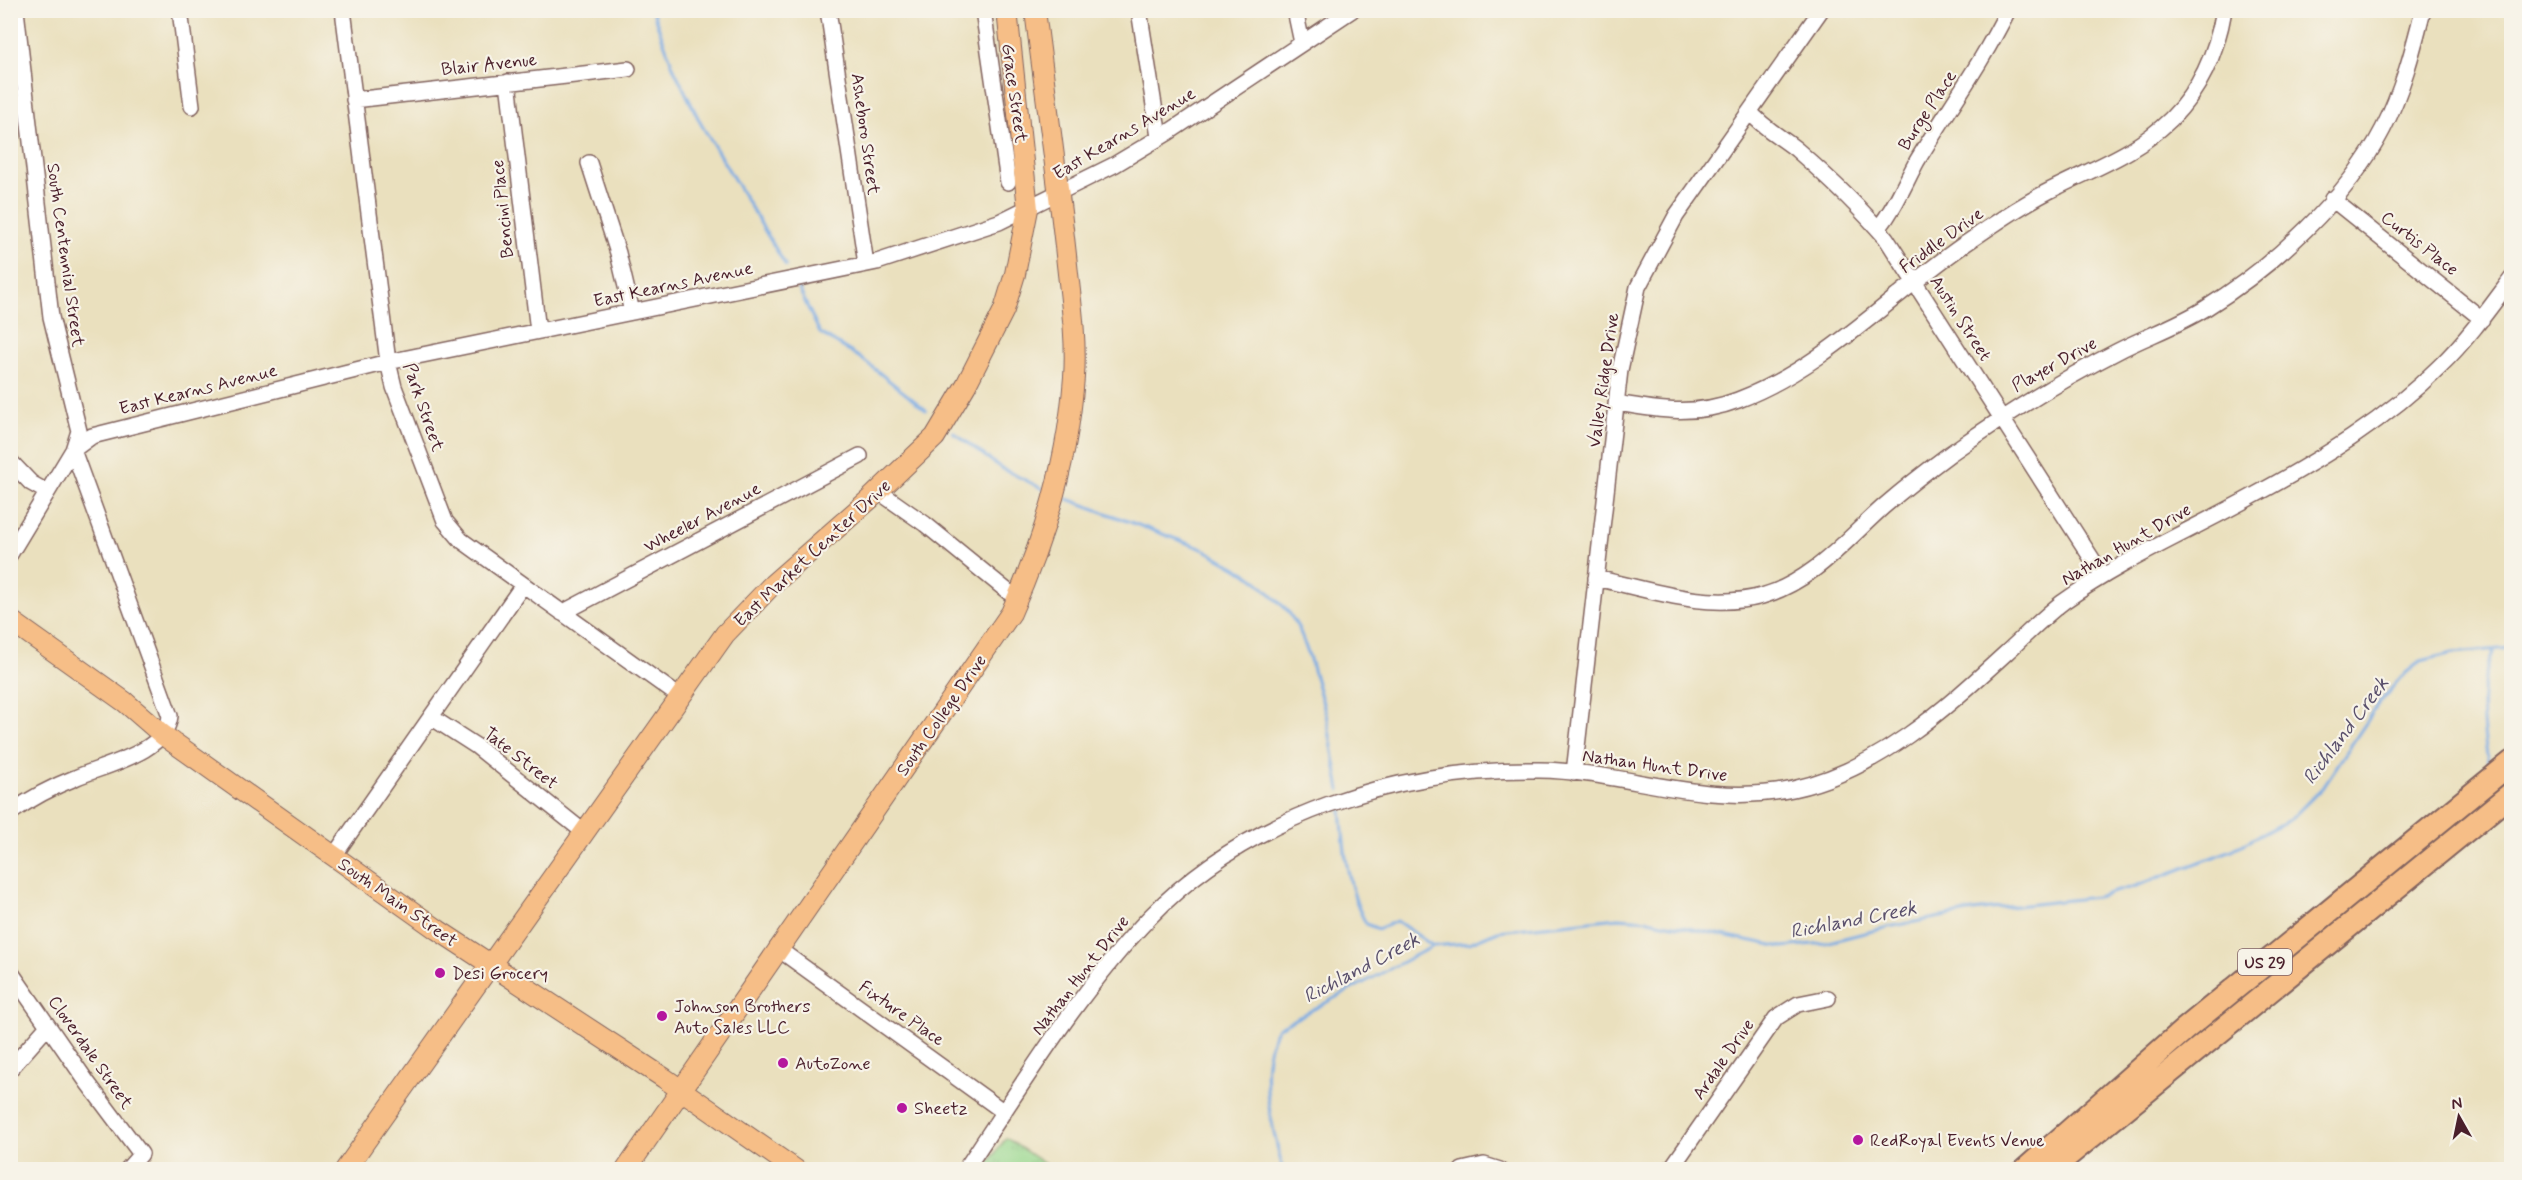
<svg xmlns="http://www.w3.org/2000/svg" width="2522" height="1180" viewBox="0 0 2522 1180" font-family="Mynerve,sans-serif">
<defs>
<pattern id="park-tufts" width="24" height="20" patternUnits="userSpaceOnUse" patternTransform="scale(1.5)"><rect width="24" height="20" fill="#98d88e"/><path d="M3 7l-1-3M5 7V3M7 7l1-3M15 17l-1-3M17 17v-4M19 17l1-3" fill="none" stroke="#84b97b"/></pattern>
</defs>
<rect width="100%" height="100%" fill="#f7f3e8"/>
<filter id="ink" filterUnits="userSpaceOnUse"><feTurbulence type="fractalNoise" baseFrequency=".0167" numOctaves="2"/><feDisplacementMap in="SourceGraphic" scale="12" xChannelSelector="R" yChannelSelector="G"/><feConvolveMatrix kernelMatrix="1 2 1 2 8 2 1 2 1" color-interpolation-filters="sRGB"/></filter>
<filter id="wash" filterUnits="userSpaceOnUse"><feTurbulence type="fractalNoise" baseFrequency=".008" numOctaves="4" result="noise"/><feDisplacementMap in="SourceGraphic" scale="24" xChannelSelector="R" yChannelSelector="G"/><feGaussianBlur stdDeviation="1.35" result="paint"/><feColorMatrix in="noise" values="0 0 0 0 0 0 0 0 0 0 0 0 0 0 0 0 0 1.4 0 .05"/><feComposite in="paint" operator="in"/></filter>
<g filter="url(#wash)">
<rect width="100%" height="100%" fill="#eae0be"/>
<path fill="url(#park-tufts)" stroke="#717c5c" stroke-width="1.5" d="M1006,1138l45,30 -1,1h-66z"/>
<g fill="none" stroke-linecap="round" stroke-linejoin="round">
<path stroke="#78aae4" stroke-width="3" d="M652,10l22,59 27,55 85,142
M798,287l22,46 42,26 64,51
M953,432l48,36 42,21
M1068,499l135,50 51,29 34,33 11,18 10,27 17,58 14,76
M2488,762c-6,-38 -11,-77 6,-112
M1341,809c3,40 6,79 25,115l12,5 19,-8 36,25
M2511,839l1,9
M1283,1170c-10,-41 -29,-104 -5,-142l155,-82 36,-3 29,-12 120,-13 30,2 134,27 43,-4 63,-16 85,-16 123,-14 40,-11 96,-36 59,-31 32,-32 57,-85 21,-25 20,-16 32,-8 59,-5"/>
</g>
</g>
<g filter="url(#ink)">
<g fill="none" stroke-linecap="round" stroke-linejoin="round">
<defs>
<path id="minor" d="M180,10l12,96
M343,10l45,352 6,25 51,134 16,19 219,157
M828,10l38,254
M983,10l25,172
M1139,10l20,127
M1295,10l7,33
M508,82l30,249
M354,100l274,-31
M1750,112c13,16 31,25 47,38 32,28 61,55 89,88l217,338
M589,163l29,90 14,59
M2332,199l150,120
M1878,229c17,-21 26,-44 39,-68 30,-50 65,-98 91,-151
M1618,403c42,8 79,13 120,-3 85,-32 151,-103 224,-154 31,-21 63,-44 97,-60 42,-21 77,-33 112,-67 30,-30 46,-68 53,-109
M10,461l21,22 16,9
M878,491l47,33 92,75
M10,554l63,-104 19,-14 296,-74 489,-100 122,-40 115,-57 55,-33 183,-122
M1596,578c54,12 112,33 166,18 50,-14 84,-56 121,-89 22,-19 45,-37 68,-54 54,-38 108,-72 167,-102 29,-15 59,-25 88,-43 66,-41 141,-109 177,-179 19,-37 30,-79 40,-119
M562,613l298,-157
M431,717l45,29 109,87
M1574,773l46,-403 18,-83 38,-71 145,-206
M10,813c20,-14 42,-26 65,-35 29,-13 91,-25 95,-62l-97,-266 6,-19 -28,-114 -35,-307
M333,857l190,-272
M777,948l227,164
M10,971l77,111 54,72 -14,16
M10,1069l38,-43
M965,1170c58,-86 113,-178 185,-253 100,-103 248,-149 389,-147 86,1 167,38 254,19 84,-18 152,-80 213,-136 19,-17 37,-36 57,-51 59,-42 127,-71 190,-106 67,-36 133,-76 187,-130 27,-26 49,-57 72,-88
M1462,1170l22,-5 16,5
M1670,1170l106,-152 22,-14 30,-6"/>
<path id="major" d="M10,620l115,82 38,33 275,195 226,148 132,92
M345,1170l380,-536 48,-50 97,-85 65,-62 31,-52 38,-75 11,-36 13,-65 -21,-199
M626,1170l385,-557c34,-75 57,-153 63,-236 3,-40 -4,-82 -8,-122 -9,-82 -21,-163 -31,-245"/>
<path id="highway" d="M2025,1170l159,-140 328,-268
M2050,1170l462,-377"/>
</defs>
<use href="#minor" stroke="#82635e" stroke-width="18"/>
<use href="#major" stroke="#82635e" stroke-width="22"/>
<use href="#highway" stroke="#82635e" stroke-width="26"/>
<use href="#minor" stroke="#fff" stroke-width="15"/>
<use href="#major" stroke="#f6be87" stroke-width="20"/>
<use href="#highway" stroke="#f6be87" stroke-width="22"/>
</g>
</g>
<g fill="#b5179e" stroke="#f7f3e8" stroke-width="2">
<circle cx="440" cy="973" r="6"/>
<circle cx="662" cy="1016" r="6"/>
<circle cx="783" cy="1063" r="6"/>
<circle cx="902" cy="1108" r="6"/>
<circle cx="1858" cy="1140" r="6"/>
</g>
<g text-anchor="middle" stroke-width="4.5" stroke-linejoin="round" paint-order="stroke">
<rect fill="#f7f3e8" stroke="#7e5f64" stroke-width="1.5" x="2238" y="949" width="54" height="26" rx="4.5"/>
<g font-size="16" font-weight="bold" fill="#4a1f2b">
<text x="2265" y="968">US 29</text>
</g>
<g font-size="18" fill="#4a1f2b" stroke="#f7f3e8">
<text transform="translate(489 64) rotate(-6)" y="6">Blair Avenue</text>
<text transform="translate(1015 93) rotate(82)" y="6">Grace Street</text>
<text transform="translate(1927 110) rotate(-57)" y="6">Burge Place</text>
<text transform="translate(1124 133) rotate(-31)" y="6">East Kearns Avenue</text>
<text transform="translate(866 134) rotate(82)" y="6">Asheboro Street</text>
<text transform="translate(502 209) rotate(-96)" y="6">Bencini Place</text>
<text transform="translate(1941 240) rotate(-36)" y="6">Friddle Drive</text>
<text transform="translate(2420 243) rotate(38)" y="6">Curtis Place</text>
<text transform="translate(66 255) rotate(82)" y="6">South Centennial Street</text>
<text transform="translate(673 284) rotate(-12)" y="6">East Kearns Avenue</text>
<text transform="translate(1961 318) rotate(57)" y="6">Austin Street</text>
<text transform="translate(2054 364) rotate(-29)" y="6">Player Drive</text>
<text transform="translate(1603 380) rotate(-82)" y="6">Valley Ridge Drive</text>
<text transform="translate(198 389) rotate(-14)" y="6">East Kearns Avenue</text>
<text transform="translate(424 407) rotate(71)" y="6">Park Street</text>
<text transform="translate(702 517) rotate(-28)" y="6">Wheeler Avenue</text>
<text transform="translate(2126 544) rotate(-30)" y="6">Nathan Hunt Drive</text>
<text transform="translate(812 553) rotate(-43)" y="6">East Market Center Drive</text>
<text transform="translate(941 715) rotate(-55)" y="6">South College Drive</text>
<text transform="translate(521 758) rotate(38)" y="6">Tate Street</text>
<text transform="translate(1655 765) rotate(8)" y="6">Nathan Hunt Drive</text>
<text transform="translate(398 902) rotate(35)" y="6">South Main Street</text>
<text transform="translate(1080 975) rotate(-52)" y="6">Nathan Hunt Drive</text>
<text transform="translate(902 1013) rotate(35)" y="6">Fixture Place</text>
<text transform="translate(91 1052) rotate(55)" y="6">Cloverdale Street</text>
<text transform="translate(1723 1059) rotate(-55)" y="6">Ardale Drive</text>
</g>
<g font-size="18" fill="#4a1f2b" stroke="#f7f3e8" text-anchor="start">
<text x="452" y="979">Desi Grocery</text>
<text x="674" y="1012">Johnson Brothers<tspan x="674" dy="21">Auto Sales LLC</tspan></text>
<text x="795" y="1069">AutoZone</text>
<text x="914" y="1114">Sheetz</text>
<text x="1870" y="1146">RedRoyal Events Venue</text>
</g>
<g font-size="20" font-style="italic" fill="#5a506c" stroke="#f7f3e8">
<text transform="translate(2345 730) rotate(-53)" y="7">Richland Creek</text>
<text transform="translate(1853 919) rotate(-11)" y="7">Richland Creek</text>
<text transform="translate(1361 967) rotate(-28)" y="7">Richland Creek</text>
</g>
</g>
<rect width="2522" height="1180" fill="none" stroke="#f7f3e8" stroke-width="36"/>
<g transform="translate(2459 1117) rotate(351)" stroke="#f7f3e8" stroke-width="4.5" paint-order="stroke">
<path d="M0-4.5L10 22L0 15L-10 22Z" fill="#4a1f2b"/>
<text y="-9" font-size="16" font-weight="bold" text-anchor="middle" fill="#4a1f2b">N</text>
</g>
</svg>
